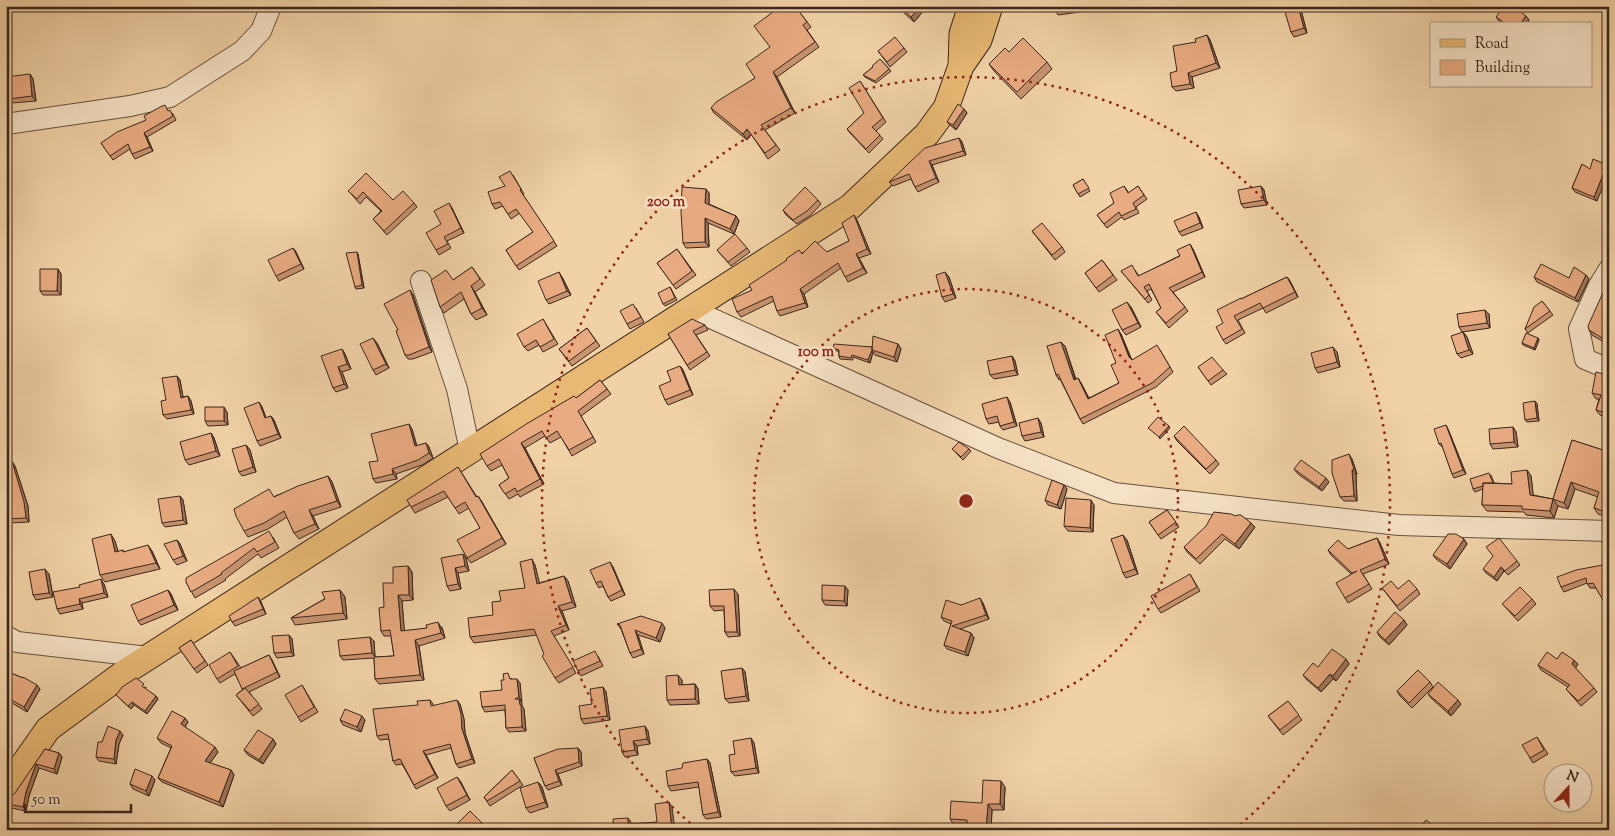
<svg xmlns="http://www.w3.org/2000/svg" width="1615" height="836" viewBox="0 0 1615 836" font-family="'Sorts Mill Goudy',serif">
<rect width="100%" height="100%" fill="#f1d2a7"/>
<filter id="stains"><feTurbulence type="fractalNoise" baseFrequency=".004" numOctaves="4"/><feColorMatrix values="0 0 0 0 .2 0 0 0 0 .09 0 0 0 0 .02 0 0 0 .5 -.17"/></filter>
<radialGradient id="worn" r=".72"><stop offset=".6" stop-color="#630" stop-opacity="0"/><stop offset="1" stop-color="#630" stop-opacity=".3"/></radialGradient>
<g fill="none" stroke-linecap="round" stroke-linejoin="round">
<defs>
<path id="minor" d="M6,124l124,-18 40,-9 72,-46 19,-20 10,-25
M1609,269l-11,18 -19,42 6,30 24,10
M421,281l36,108 13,62
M691,309l307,139 116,45 285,32 210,6
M6,636l11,6 131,15"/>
<path id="major" d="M961,66l1,-32 9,-28
M6,789l42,-60 77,-57 725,-465 77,-73 19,-26 15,-42 18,-26 11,-34"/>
</defs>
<use href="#minor" stroke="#68513f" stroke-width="22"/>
<use href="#major" stroke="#3b261c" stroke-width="27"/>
<use href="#minor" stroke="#f6e2c6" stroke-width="20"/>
<use href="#major" stroke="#e8b974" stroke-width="25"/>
</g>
<path fill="#c8936f" stroke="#3b261c" d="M795,6l16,21 -4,3 12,17 -42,30 18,36 -30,17 15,20 -12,9 -17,-25 -4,6 -33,-27 -3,-5 44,-30 15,-30z
M899,6h26l1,2 -12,14 -12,-11z
M1055,6h32v5l-29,4 -3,-5z
M1262,6h17v1l-13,5z
M1301,10l6,23 -13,4 -3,-5z
M1496,17l33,3 -2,4h-24l-4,-3z
M1207,35l3,5 10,28 -28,9 2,11 -18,3 -4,-4 5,-16 19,-29z
M904,48l3,4 -17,15 -12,-16z
M880,59l11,12 -15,12 -11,-6 -2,-2 10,-8z
M1047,62l5,7 -31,30 -27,-28 -5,-7z
M30,74l3,5 3,22 -24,2 -3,-4z
M860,81l26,41 -10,9 7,8 -14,14 -19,-20 -3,-4 17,-16z
M964,109l3,4 -11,17 -5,-4 -4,-4z
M169,111l4,3 3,6 -29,17 6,14 -18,8 -3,-5 -2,-5 -17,11 -12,-17z
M959,138l3,4 4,13 -34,10 7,17 -21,10 -3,-5 -4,-8 -18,7 -4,-4z
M1582,164l15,37 -22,-9 -3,-4z
M366,173l27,27 21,3 3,4 -30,28 -14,-16 8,-8 -15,-14 -6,7 -8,-9 -4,-4z
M513,175l11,19 -1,1 34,51 -38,24 -13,-20 27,-18 -13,-19 -9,6 -8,-13 -8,3 -3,-5z
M1083,179l7,12 -10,6 -7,-12z
M1124,186l5,7 9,-7 9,13 -11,8 3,6 -15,7 -2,-3 -15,11 -10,-13 17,-12z
M1261,186l3,4 3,15 -23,3 -3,-4z
M709,193v11l27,12 3,5 -5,13 -26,-11 1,24 -23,1 -3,-5z
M818,200l3,4 -10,11 -14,9 -11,-9 -3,-5z
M452,208l12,25 -17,8 4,7 -12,7 -3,-5z
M1199,217l4,11 -21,8 -3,-4z
M857,220l14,34 -12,4 8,15 -19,9 -7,-14 -37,26 4,13 -28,9 -3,-5 -3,-10 -33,16 -4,-5 15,-22 35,-30 15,-6 25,-2 22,-11z
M1032,231l30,16 3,5 -10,8z
M293,248l3,4 8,17 -25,12 -3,-5z
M747,248l3,4 -19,14 -14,-16z
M677,249l19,26 -20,14 -19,-26z
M1193,249l12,28 -32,15 15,19 -19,17 -13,-16 5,-4 -10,-19 -4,2 5,9 -4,3 -27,-32 14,-1 4,6z
M358,254l6,34 -8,1 -1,-2z
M1102,260l15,20 -18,12 -14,-19z
M472,267l13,18 -10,7 12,23 -11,5 -5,-6 -7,-15 -20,14 -4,-6 13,-27z
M58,269l3,5v21h-18l-3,-4z
M1586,275l3,4 -11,23 -41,-20 -3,-5 35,1z
M562,277l9,18 -22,9 -3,-4z
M949,277l7,21 -11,4 -3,-5z
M1287,277l3,4 8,16 -32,16 -3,-5 -25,12 7,13 -19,11 -3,-4v-17l18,-24z
M1609,283v62l-17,-10 -3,-5z
M670,287l7,13 -12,6 -2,-2z
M410,290l3,5 19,57 -19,7h-5l-3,-4 -7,-25z
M1542,301l11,14 -25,18 -3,-4z
M1131,307l10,20 -15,8 -4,-5z
M636,308l8,14 -14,7 -3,-5z
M1485,310l4,4 1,14 -28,4 -3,-5z
M543,319l15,25 -15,8 -4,-7 -11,6 -4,-4z
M705,325l3,5 -12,5 14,21 -20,14 -22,-36z
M587,328l13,18 -28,20 -13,-17z
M1463,332l4,5 6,17 -12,4 -4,-4z
M1121,334l11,26 28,-10 13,22 -17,15 -73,37 -3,-5 -20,-40 -1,1 -3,-5 9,-29 11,33 2,-1 3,5 8,15 30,-15 -3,-20z
M1538,338l1,2 -4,10 -12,-5 -1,-2z
M377,343l12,25 -13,7 -3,-5z
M898,344l3,5 -4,13 -22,-7 -2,-3 -3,11 -17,-6v3l-13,-1 -1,-3v-4l-4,-2 -2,-2 39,-1z
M342,349l3,5 6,15 -9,3 6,16 -12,4 -3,-4z
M1337,352l3,15 -22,6 -3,-5z
M1012,356l3,5 3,14 -24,4 -4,-4z
M680,366l3,4 10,25 -25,10 -3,-5 6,-19z
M1198,367l25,3 4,4 -16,11z
M1609,374v44l-9,-3 -4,-5 3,-11h-3l-4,-6 15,-18z
M177,376l3,4 3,17 5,-1 3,5 3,13 -27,5 -4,-4 3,-15z
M600,380l11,14 -30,22 15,26 -24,14 -11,-19 -11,6 -5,-7 -20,12 19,36 -24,13 -2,-3 -9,5 -10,-14 10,-7 -7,-13 -11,6 -4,-5z
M1535,401l2,3 2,17 -12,1 -2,-2z
M259,402l3,5 4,11 5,-2 3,4 7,18 -21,8 -3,-5z
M1010,402l7,24 -14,4 -3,-4 -1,-4 -10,2 -3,-5z
M227,412l1,13 -20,1 -3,-5z
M1041,423l3,14 -19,4 -3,-5z
M1513,427l3,5 2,15 -25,2 -3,-5z
M412,429l5,17 9,-3 3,4 4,11 -11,7 -26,9 1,5 -21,4 -3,-4 5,-18z
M1448,429l18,45 -12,4 -2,-4 -9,-26 -4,-4z
M211,433l3,5 6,18 -31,9 -4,-5z
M1174,436l42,24 3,4 -9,10 -33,-33z
M1572,440l37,12v66l-11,-4 -4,-6 4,-11 -23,-8 -7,20 -10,-3 -4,12 -28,-3 -2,-3 -37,-1 -5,-6 1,-16 -8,3 -2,-3 18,-14 3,8 18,1 15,-14 4,6 2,19 20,4z
M246,445l4,5 6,22 -14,4 -3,-4z
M952,449h17l2,2 -8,9z
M1352,459l5,15h-1l1,27h-13l-4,-4z
M15,466l13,40 1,16 -20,1 -3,-4 4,-16z
M458,467l19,30 1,-1 4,6 24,42 -35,19 -4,-5 13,-30 -11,-20 -10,6 -11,-17 -33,16 -4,-6z
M1294,469l35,13 -7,9 -24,-17z
M328,476l4,6 9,25 -28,9 6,13 -20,10 -5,-6 -7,-16 -19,12 -20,8 -4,-6 31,-35z
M1064,485l3,4 -6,20 -13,-4 -3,-5z
M180,496l3,4 4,24 -22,3 -3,-4z
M1094,505l-1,27 -25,-1 -4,-5z
M1167,510l12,17 -18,12 -12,-17z
M1236,516l15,7 4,4 -16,22 -14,-10 -25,25 -13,-12 -3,-5z
M273,537l6,11 -18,10 -3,-4 -33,25 1,1 -31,18 -9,-16z
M1377,538l3,5 9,21 -26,10 9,15 -24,14 -3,-5 6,-24 -20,-19 -3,-5 20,-1z
M1464,539l3,5 -17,25 -14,-10 -3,-4z
M177,540l3,4 7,17 -10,4 -4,-5z
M1127,540l11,34 -12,4 -3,-5z
M115,541l3,11 5,-2 1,2 28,-1 8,18 -55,13 -5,-7z
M463,554l3,4 3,13 -11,2 3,16 -11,2 -3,-5z
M1517,561l3,4 -12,10 -4,-4 -7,10 -11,-8 -3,-4z
M1608,564l1,2v43l-13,-21h-6l-3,-5 -23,9 -3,-5z
M535,565l4,18 25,-7 4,5 8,26 -14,4 7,19 -15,6 22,37 -17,10 -4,-5 -18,-43 -63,8 -4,-6 23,-22 8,-14 24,-13z
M408,566l4,6 1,28 -11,1 2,30 38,-4 3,11 -26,8 5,34 -45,4 -4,-5 -1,-21 -31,2 -3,-4 30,-19 4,4 1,16 19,-1 -3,-20h-7l-3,-5 3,-24 9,-24z
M613,567l12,28 -14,6 -3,-4 -5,-11 -4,2 -3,-5z
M49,574l4,23 -17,3 -3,-5z
M1190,574l10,17 -39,22 -3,-4z
M104,584l4,13 -26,6 1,6 -23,5 -3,-5z
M1382,588l35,1 3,5 -20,17z
M168,590l3,4 7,16 -37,15 -3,-4z
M340,590l5,7 2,22 -52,6 -4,-7z
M848,590l-1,16 -22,-1 -3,-5z
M738,594l2,42 -12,1 -3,-5 -1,-22 -10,1 -4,-5z
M258,597l3,5 5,12 -31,12 -3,-4z
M1532,599l4,5 -18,17 -12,-13 -4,-4z
M983,603l6,16 -29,10 11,4 3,5 -6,18 -21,-7 -3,-4 7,-21 -7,-3 -3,-4 20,-12z
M1404,620l3,5 -18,20 -9,-8 -3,-5z
M617,624l48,4 -5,14 -22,-7 6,19 -11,4 -3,-5 -9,-24z
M289,635l3,4 2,17 -17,2 -3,-5z
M191,640l17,25 -11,8 -18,-25z
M230,652l11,16 28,-13 3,5 8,17 -31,15 13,17 -9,7 -17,-21 7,-6 -8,-15 -15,9 -3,-4z
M598,656l5,10 -22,10 -3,-5z
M1346,659l3,5 -13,17 -3,-2 -12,13 -15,-13 -3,-4z
M1557,659l21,5 -3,4 19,20 3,4 -16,14 -15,-17 2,-2 -27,-17 -3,-5z
M742,668l3,4 4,29 -20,2 -4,-4z
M6,671l17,7 17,11 -13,23 -20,-12 -1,2z
M511,678l1,1 8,4 1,19 1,4 2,3 2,22 -17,1 -3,-4 -1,-18 -20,2 -3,-5 20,-17z
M682,680v5l13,-1 3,5 1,15 -29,1 -3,-5z
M1430,682l3,5 -21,21 -12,-12 -3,-5z
M302,685l16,27 -17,10 -3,-5z
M146,687l-1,2 11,7 2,3 -11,15 -13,-9 -3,4 -12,-11 -3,-3z
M603,687l3,5 4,28 -26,4 -3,-5z
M1428,694l33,10 -10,12 -20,-18z
M430,700l3,4v2l27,-2 4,15 1,14 10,30 -16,5 -3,-4 -5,-16 -25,7 12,23 -22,11 -14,-25 -6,1 -3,-4 -4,-22 -9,1 -3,-4 41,-31z
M1288,701l14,19 -19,15 -15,-19z
M340,720h25l-4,12 -18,-7z
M188,722l-3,5 33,25 -8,11 21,7 3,5 -11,32 -61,-25 -4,-4 13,-30 -10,-5 -4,-5z
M645,726l3,5 2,13 -13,2 1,9 -13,2 -3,-5z
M123,735l-4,9 -3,20 -17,-3 -3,-4z
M1537,737l11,17 -15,9 -3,-5z
M751,738l3,5 5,30 -24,3 -4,-4 4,-18z
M273,739l3,5 -13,20 -15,-9 -4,-5z
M578,748l3,4 1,14 -24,8 4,11 -14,5 -3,-4 -11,-28z
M45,749l14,4 3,4 -5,17 -18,-6 -10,28 -3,15 -15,-3 -3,-4z
M707,759l3,4 11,54 -15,2 -3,-4 -4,-28 -28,4 -3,-5z
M512,770l11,15 -33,21 -6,-9z
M457,777l13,23 -20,11 -4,-5z
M155,780l-6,16 -16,-7 -3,-5z
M538,782l4,5 6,20 -18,6 -4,-5z
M1005,787l-1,23h-12l-1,20h-24v-4l-13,-1 -4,-6 32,-16z
M482,823l3,5 -2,2h-27l-2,-3z"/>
<path fill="#a3785a" stroke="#3b261c" d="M921,6h4l1,2 -12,14 -3,-5z
M1298,6l3,4 6,23 -3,-5z
M1526,16l3,4 -2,4h-7z
M1207,35l3,5 10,28 -4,-5z
M773,72l4,5 18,36 -4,-5z
M1188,73l4,4 2,11 -4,-4z
M30,74l3,5 3,22 -4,-5z
M964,109l3,4 -11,17 -3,-5z
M747,129l4,5 -4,6 -4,-6z
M144,133l3,4 6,14 -3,-4z
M959,138l3,4 4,13 -3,-4z
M929,161l3,4 7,17 -3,-4z
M1607,165l2,2v5l-12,29 -3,-4z
M1261,186l3,4 3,15 -3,-5z
M706,189l3,4v14l-4,-4z
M449,203l3,5 12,25 -3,-5z
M1196,212l3,5 4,11 -3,-5z
M854,215l3,5 14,34 -4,-5z
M736,216l3,5 -5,13 -4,-5z
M705,218l3,5 1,24 -4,-5z
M1190,244l3,5 12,28 -3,-5z
M293,248l3,4 8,17 -3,-5z
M357,252l1,2 6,34 -2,-3z
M856,254l3,4 8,15 -4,-5z
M58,269l3,5v21l-4,-4z
M559,272l3,5 9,18 -4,-4z
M945,272l4,5 7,21 -3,-4z
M1586,275l3,4 -11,23 -3,-4z
M1287,277l3,4 8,16 -3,-5z
M471,286l4,6 12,23 -5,-7z
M800,289l4,5 4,13 -3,-4z
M410,290l3,5 19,57 -3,-5z
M1127,302l4,5 10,20 -3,-4z
M1485,310l4,4 1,14 -3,-5z
M1118,329l3,5 11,28 -3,-5z
M1463,332l4,5 6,17 -4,-4z
M373,338l4,5 12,25 -3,-4z
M1538,338l1,2 -4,10 -1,-2z
M1061,342l4,4 12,39 -3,-5z
M898,344l3,5 -4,13 -3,-5z
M1333,347l4,5 3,15 -3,-5z
M342,349l3,5 6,15 -4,-5z
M872,350l1,2 -3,11 -2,-3z
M1012,356l3,5 3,14 -3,-5z
M680,366l3,4 10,25 -3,-5z
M338,367l4,5 6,16 -4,-4z
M177,376l3,4 4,22 -3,-4z
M1078,378l3,5 10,20 -3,-4z
M188,396l3,5 3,13 -3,-4z
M1007,397l3,5 7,24 -3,-4z
M1535,401l2,3 2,17 -2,-3z
M259,402l3,5 6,16 -3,-5z
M224,407l3,5 1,13 -4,-4z
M271,416l3,4 7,18 -3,-4z
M1038,418l3,5 3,14 -3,-5z
M409,424l3,5 6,22 -3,-5z
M1446,425l2,4 18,45 -3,-4z
M1169,426l1,2 -10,11 -1,-2z
M1513,427l3,5 2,15 -4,-5z
M211,433l3,5 6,18 -4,-5z
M426,443l3,4 4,11 -4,-5z
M521,443l4,5 19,36 -4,-5z
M246,445l4,5 6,22 -3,-5z
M1349,454l3,5 5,15 -3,-5z
M12,461l3,5 13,40 1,16 -3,-4z
M392,469l4,5 1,5 -4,-5z
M1352,470l4,4 1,27 -3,-5z
M1527,470l4,6 3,25 -4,-6z
M328,476l4,6 9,25 -4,-6z
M1326,478l3,4 -7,9 -3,-4z
M1571,482l4,7 -7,20 -4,-6z
M1064,485l3,4 -6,20 -4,-4z
M180,496l3,4 4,24 -4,-4z
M478,496l4,6 24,42 -4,-6z
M1553,499l5,7 -4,12 -4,-7z
M1091,500l3,5 -1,27 -3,-4z
M309,510l4,6 6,13 -4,-5z
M1251,523l4,4 -16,22 -4,-5z
M111,534l4,7 5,18 -5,-7z
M1123,535l4,5 11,34 -3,-5z
M1377,538l3,5 9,21 -4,-5z
M1464,539l3,5 -17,25 -3,-5z
M177,540l3,4 7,17 -4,-5z
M148,545l4,6 8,18 -4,-6z
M463,554l3,4 3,13 -4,-5z
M532,559l3,6 6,24 -4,-5z
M610,562l3,5 12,28 -3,-5z
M408,566l4,6 1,28 -4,-5z
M1501,567l3,4 -7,10 -3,-4z
M455,568l3,5 3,16 -3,-5z
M45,569l4,5 4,23 -4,-4z
M564,576l4,5 8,26 -4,-5z
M101,579l3,5 4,13 -4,-4z
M845,586l3,4 -1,16 -3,-5z
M734,589l4,5 2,42 -3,-4z
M168,590l3,4 7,16 -4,-5z
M340,590l5,7 2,22 -4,-6z
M398,595l4,6 3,36 -4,-6z
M258,597l3,5 5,12 -3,-5z
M980,598l3,5 6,16 -3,-4z
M79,599l3,4 1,6 -3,-5z
M558,606l4,5 7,19 -3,-5z
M1404,620l3,5 -18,20 -4,-5z
M438,622l5,9 2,7 -4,-5z
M662,623l3,5 -5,14 -4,-4z
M635,630l3,5 6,19 -3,-5z
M971,633l3,5 -6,18 -3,-4z
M289,635l3,4 2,17 -3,-4z
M370,637l4,4 1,16 -3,-4z
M415,640l4,6 5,34 -4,-5z
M269,655l3,5 8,17 -3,-5z
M1346,659l3,5 -13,17 -3,-5z
M1574,660l4,4 -3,5 -3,-5z
M742,668l3,4 4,29 -3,-5z
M1330,674l3,5 -12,13 -3,-4z
M678,675l4,5v10l-3,-5z
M517,679l3,4 2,19 -3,-5z
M695,684l3,5 1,15 -4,-5z
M37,685l3,4 -13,23 -3,-5z
M603,687l3,5 4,28 -3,-4z
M156,696l2,3 -11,15 -2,-3z
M519,699l3,4v3l2,3 2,22 -4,-4z
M457,700l3,4 4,15 1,14 10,30 -3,-4 -10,-30z
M1458,700l3,4 -10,12 -3,-5z
M132,702l2,3 -3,4 -3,-3z
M362,716l3,4 -4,12 -4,-5z
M185,718l3,4 -4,7 -3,-5z
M645,726l3,5 2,13 -3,-5z
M120,731l3,4 -4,9 -3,20 -2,-5 2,-19z
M751,738l3,5 5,30 -3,-5z
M273,739l3,5 -13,20 -4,-4z
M633,741l4,5 1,9 -3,-5z
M215,747l3,5 -10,14 -3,-5z
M578,748l3,4 1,14 -3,-4z
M423,751l3,4 12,23 -3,-4z
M59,753l3,4 -5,17 -3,-5z
M707,759l3,4 11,54 -3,-5z
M36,764l3,4 -10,28 -3,15 -3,-4 3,-15z
M231,770l3,5 -11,32 -4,-5z
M555,770l3,4 4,11 -3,-4z
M152,776l3,4 -6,16 -3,-5z
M457,777l4,5 9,18 -3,-5z
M1001,781l4,6 -1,23 -4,-6z
M538,782l4,5 6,20 -3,-5z
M669,802l3,5 3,23h-3z
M988,804l4,6 -1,20h-5z
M628,818l3,4v6l-3,-4z"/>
<path fill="#e9ab81" stroke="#3b261c" d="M781,6h14l12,16 -4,3 12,17 -42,30 18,36 -30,17 15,20 -11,8 -18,-24 -4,5 -32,-26 5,-6 39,-24 -9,-14 24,-17 -16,-21z
M899,6h22l-10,11z
M1055,6h29v1l-29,3z
M1294,6h4l6,22 -13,4 -7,-23z
M1504,6h9l13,10 -6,8h-14l-10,-7z
M1207,35l9,28 -28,10 2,11 -18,3 -2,-14 7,-2 -4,-25 23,-4 -1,-3z
M895,37l9,11 -17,14 -9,-11z
M1023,38l24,24 -30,30 -28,-28 16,-16 4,4z
M880,59l9,10 -14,12 -12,-6 10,-8 -1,-1z
M30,74l2,22 -23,3 -3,-22z
M860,81l23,37 -11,9 8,8 -14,14 -19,-20 17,-16 -15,-25z
M958,104l6,5 -11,16 -6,-3z
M165,105l3,6 2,-1 3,6 -29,17 6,14 -18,7 -4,-10 -18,12 -9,-13 16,-11 29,-12 -2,-4 16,-9z
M959,138l4,13 -34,10 7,17 -21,9 -6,-13 -20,8 36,-34z
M1593,159l14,6 -13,32 -22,-9 10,-24 8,5z
M510,171l11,18 -1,1 34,51 -38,25 -10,-16 27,-18 -17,-23 -8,5 -8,-12 -8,2 -4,-12 17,-6 -6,-9z
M366,173l27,27 10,-9 11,12 -30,28 -11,-12 9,-8 -19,-19 -6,7 -9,-8z
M1083,179l6,9 -11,6 -5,-9z
M1124,186l4,7 10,-7 6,9 -11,8 3,6 -15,7 -2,-4 -15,12 -7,-9 17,-12 -4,-10z
M1261,186l3,14 -23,4 -3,-14z
M682,187l24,2 -1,14 31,13 -6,13 -25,-11v24l-22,1 -2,-31z
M805,187l13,13 -11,11 -14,9 -10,-10z
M449,203l12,25 -17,9 4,7 -12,6 -10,-17 15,-9 -7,-13z
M1196,212l4,11 -21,9 -5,-11z
M854,215l13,34 -11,5 7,14 -18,9 -7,-14 -38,26 5,14 -28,8 -5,-15 -35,16 -5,-13 20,-9 -3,-5 38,-25 -1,-1 13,-9 3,4 13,-13 12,11 22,-11 -7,-18z
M1042,223l20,24 -10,8 -20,-24z
M735,234l12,14 -19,14 -11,-12z
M1190,244l12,28 -33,16 16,19 -19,16 -10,-11 5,-4 -12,-24 -5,3 5,8 -4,4 -24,-28 11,-6 6,11 42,-20 -3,-6z
M293,248l8,16 -25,12 -8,-16z
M677,249l15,22 -19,14 -16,-22z
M357,252l5,33 -7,2 -9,-34z
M1102,260l11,15 -17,13 -11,-15z
M1541,264l28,14 5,-11 12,8 -11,23 -41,-21z
M472,267l8,12 -9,7 11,22 -11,6 -10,-22 -21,15 -9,-27 15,-10 7,10z
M40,269h18l-1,22h-17z
M559,272l8,19 -21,9 -8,-19z
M945,272l8,22 -11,3 -6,-22z
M1287,277l8,15 -32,16 -3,-5 -26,13 8,13 -19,11 -7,-13 7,-4 -6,-13 24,-12v1z
M1609,283v26l-2,3 2,1v29l-20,-12 -1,-4 17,-38z
M670,287l5,11 -12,6 -5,-11z
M410,290l19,57 -20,8h-4l-9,-24 2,-1 -14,-26z
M1542,301l8,10 -25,18 9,-22z
M1127,302l11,21 -16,7 -10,-20z
M633,304l8,13 -14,7 -7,-13z
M1485,310l2,13 -28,4 -2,-13z
M543,319l11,20 -14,8 -4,-7 -12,7 -7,-13z
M692,319l13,6 -12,6 14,21 -20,13 -19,-31z
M587,328l9,13 -27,20 -10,-12z
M1118,329l11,28 3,3 25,-15 13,22 -18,16 -72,36 -22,-45 -2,1 -9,-29 14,-4 13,38 4,-2 10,21 31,-16 -8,-18 5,-2 -11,-28z
M1463,332l6,18 -12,4 -6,-18z
M1526,333l12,5 -4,10 -12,-5z
M873,336l25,8 -4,13 -22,-7z
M373,338l13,26 -13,6 -13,-26z
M834,344l38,3v3l-4,10 -16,-5 -1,3 -12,-2v-6l-6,-2z
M1333,347l4,15 -22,6 -4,-15z
M342,349l5,15 -9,3 6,17 -11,4 -12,-32z
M1012,356l3,14 -25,5 -3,-14z
M1212,357l11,13 -15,11 -10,-14z
M680,366l10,24 -25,10 -6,-14 12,-5 -4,-10z
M1596,372l11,3 2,-1v40l-13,-4 5,-15 -9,-2z
M177,376l4,22 7,-2 3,14 -28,5 -2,-14 5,-1 -4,-22z
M600,380l7,9 -29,22 15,26 -24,13 -12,-19 -11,7 -4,-7 -21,12 19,36 -23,13 -2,-4 -10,6 -6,-9 10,-7 -10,-19 -12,7 -7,-12 48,-31 46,-27 2,2z
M1007,397l7,25 -14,4 -3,-10 -11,3 -4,-15z
M1535,401l2,17 -12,2 -2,-17z
M259,402l6,16 6,-2 7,18 -21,7 -13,-33z
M205,407h19v14h-19z
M1158,417l11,9 -10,11 -11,-9z
M1038,418l3,14 -19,4 -3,-13z
M409,424l6,22 11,-3 3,10 -11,7 -26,9 1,5 -20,5 -4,-17 9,-1 -7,-27z
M1446,425l17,45 -11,4 -11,-31 -2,1 -5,-15z
M1184,426l32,34 -10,9 -32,-33z
M1513,427l1,15 -24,2 -1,-15z
M211,433l5,18 -31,9 -5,-18z
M1572,440l37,12v61l-15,-5 5,-16 -28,-10 -7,21 -11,-4 -3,12 -28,-2v-3l-40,-1 1,-22 29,1 -1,-12 16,-2 3,25 23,4z
M959,442l10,7 -8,8 -9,-8z
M246,445l7,22 -14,5 -7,-23z
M1349,454l5,15 -2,1 2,26 -14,1 -8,-24v-13z
M1301,460l25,18 -7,9 -25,-18z
M12,461l12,41 2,16 -20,1v-16h4l-4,-12v-28z
M458,467l18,30 2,-1 24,42 -35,20 -10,-18 23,-12 -15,-26 -10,6 -11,-17 -33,16 -4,-7z
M1489,473l4,10h-10v3l-10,3 -3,-10z
M328,476l9,25 -28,9 6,14 -21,9 -10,-22 -20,12 -20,8 -8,-15 -2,-7 35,-20 5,8 24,-11z
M1052,480l12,5 -7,20 -12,-5z
M180,496l3,24 -21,3 -4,-24z
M1066,498l25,2 -1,28 -26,-2z
M1167,510l9,12 -18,13 -9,-13z
M1214,512l17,2 5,2 1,-1h4l10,8 -16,21 -13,-10 -26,25 -12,-12 22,-21z
M269,531l6,11 -18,10 -3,-4 -33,25 1,1 -31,18 -5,-10v-4z
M111,534l4,18 8,-2v2l25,-7 8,18 -56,12 -8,-36z
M1448,534h8l8,5 -17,25 -14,-9z
M1123,535l12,34 -12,4 -12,-34z
M1377,538l8,21 -25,11 9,14 -24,14 -9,-15 21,-12 -5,2 -24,-23 10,-10 10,9z
M1499,538l18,23 -12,10 -4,-4 -7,10 -11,-8 10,-13 -7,-9z
M177,540l6,16 -10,4 -9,-16z
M463,554l2,12 -10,2 3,16 -11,2 -6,-28z
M532,559l5,25 27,-8 8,26 -14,4 8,19 -15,6 22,36 -18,11 -13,-22 2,-2 -10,-25 -64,8 -2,-19 25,-3 -1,-13 9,-1 -2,-10 26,-3 -5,-26z
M610,562l12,28 -14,7 -7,-16 -5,2 -6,-13z
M1608,564l1,5v37l-2,1 -14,-24 -6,1 -1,-6 -25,9 -4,-10 19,-7z
M408,566l1,29h-11l3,36 26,-3 -1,-3 12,-3 3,11 -26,7 5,35 -45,4 -1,-22 20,-1 -4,-26 -9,1 -2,-23 5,-1 -1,-24h10v-16z
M45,569l4,24 -16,2 -4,-23z
M1190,574l7,13 -39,22 -7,-13z
M101,579l3,14 -25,6 1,5 -23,5 -4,-17 27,-5 -1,-2z
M1409,580l8,9 -20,17 -15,-18 9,-7 7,8z
M822,585l23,1 -1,15 -22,-1z
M1520,587l12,12 -17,17 -13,-12z
M734,589l3,43h-12l-1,-26h-14l-1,-16z
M168,590l6,15 -36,16 -7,-16z
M340,590l3,23 -52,5 34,-19 -3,-7z
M258,597l5,12 -31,13 -3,-6z
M980,598l6,17 -34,11 19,7 -6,19 -21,-7 8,-24 -11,-4 5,-17 15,5z
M1395,612l9,8 -19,20 -8,-8z
M641,616l21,7 -6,15 -21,-8 6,19 -11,4 -10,-28 -3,-1z
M289,635l2,17 -17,1 -2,-17z
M370,637l2,16 -32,3 -2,-16z
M191,640l14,21 -11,8 -15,-21z
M1332,649l14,10 -13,17 -3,-2 -12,14 -15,-13 10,-12 5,4z
M595,651l5,10 -22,10 -5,-10z
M230,652l8,14 -21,13 -8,-14z
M1547,652l10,7 5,-7 12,8 -2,4 22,24 -16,13 -12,-12 4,-4 -32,-20z
M269,655l8,17 -35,17 -8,-18z
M742,668l4,28 -21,3 -4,-28z
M1418,670l12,12 -21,21 -12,-12z
M6,671l17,7v-1l14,8 -13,22 -18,-10z
M508,673l2,6h7l2,18 -4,2h4l1,6h1l1,22 -16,1 -1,-23 -23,2 -2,-15 22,-2 -1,-10h3l-1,-6z
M678,675l1,10 16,-1v15l-28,1 -1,-24z
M136,678l8,6 -2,2 14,10 -11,15 -13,-9 -4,4 -12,-11 6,-8z
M1438,682l20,18 -10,11 -20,-17z
M302,685l12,22 -16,10 -13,-22z
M603,687l4,29 -26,3 -2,-13 13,-2 -2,-15z
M245,688l14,16 -9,7 -14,-16z
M430,700l1,6 26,-6 4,14 1,15 10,30 -16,5 -6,-20 -27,7 12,23 -21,11 -14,-26 -7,2 -5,-27 -11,2 -4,-27 45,-4 -1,-4z
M1288,701l11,14 -19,15 -12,-14z
M345,709l17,7 -5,11 -17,-7z
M172,711l13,7 -4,6 34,23 -10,14 26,9 -12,32 -61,-24 14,-32 -15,-8z
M108,726l12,5 -4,9 -2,19 -18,-2 2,-15h4z
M645,726l2,13 -14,2 2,9 -13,2 -3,-22z
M258,730l15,9 -14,21 -15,-10z
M1537,737l7,13 -14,8 -8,-13z
M751,738l5,30 -25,4 -2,-17 6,-1 -2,-13z
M578,748l1,14 -24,8 4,11 -14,5 -11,-28 24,-9z
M45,749l14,4 -5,16 -18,-5 -10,28 -3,15 -15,-3 1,-6 6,-5z
M1609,749v6l-3,-5z
M707,759l11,53 -15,3 -5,-33 -30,4 -2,-15 16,-3 1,-5z
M135,769l17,7 -6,15 -16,-7z
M512,770l8,11 -33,20 -3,-4z
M457,777l10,18 -21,11 -9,-18z
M983,780l18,1 -1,23h-12l-2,26h-19v-10l-17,-1 1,-18 31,2z
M538,782l7,20 -19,6 -6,-20z
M669,802l3,28h-58l-1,-11 15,-1v6l29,-2 -2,-18z
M470,811l12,12 -7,7h-19l-2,-3z
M1426,820l12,9v1h-20z"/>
<g fill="none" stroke="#8f2418" stroke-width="2.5" stroke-dasharray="2.5 5">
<circle cx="966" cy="501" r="212"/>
<path d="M696 828A424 424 0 1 1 1236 828"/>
</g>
<circle cx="966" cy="501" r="8" fill="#8f2418" stroke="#f6e2c6" stroke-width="2.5"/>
<g font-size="15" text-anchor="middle" font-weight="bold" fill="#8f2418" stroke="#f6e2c6" stroke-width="5" stroke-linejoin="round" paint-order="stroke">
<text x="666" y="206">200 m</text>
<text x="816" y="356">100 m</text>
</g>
<rect width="1615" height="836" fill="none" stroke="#f1d2a7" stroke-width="25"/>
<rect x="8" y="8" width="1600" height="821" fill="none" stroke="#3b261c" stroke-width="2.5"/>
<rect x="12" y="12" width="1590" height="811" fill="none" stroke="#3b261c"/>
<rect x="1430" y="22" width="162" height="65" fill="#f6e2c6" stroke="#ab9782"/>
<rect x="1440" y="39" width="25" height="8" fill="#e8b974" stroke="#ab9782"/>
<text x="1475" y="48" font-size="15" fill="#3b261c">Road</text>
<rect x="1440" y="60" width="25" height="15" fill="#e9ab81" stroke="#ab9782"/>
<text x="1475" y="72" font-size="15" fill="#3b261c">Building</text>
<g transform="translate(1568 788) rotate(21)"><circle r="24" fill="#f6e2c6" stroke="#ab9782"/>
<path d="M0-4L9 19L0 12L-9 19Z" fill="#8f2418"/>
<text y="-8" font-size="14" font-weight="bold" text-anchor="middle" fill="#3b261c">N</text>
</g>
<path d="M25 804v8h106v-8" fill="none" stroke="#3b261c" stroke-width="2.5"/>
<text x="32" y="804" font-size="15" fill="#3b261c" stroke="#f6e2c6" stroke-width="4" paint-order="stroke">50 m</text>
<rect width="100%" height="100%" filter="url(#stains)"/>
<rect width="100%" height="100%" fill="url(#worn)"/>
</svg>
